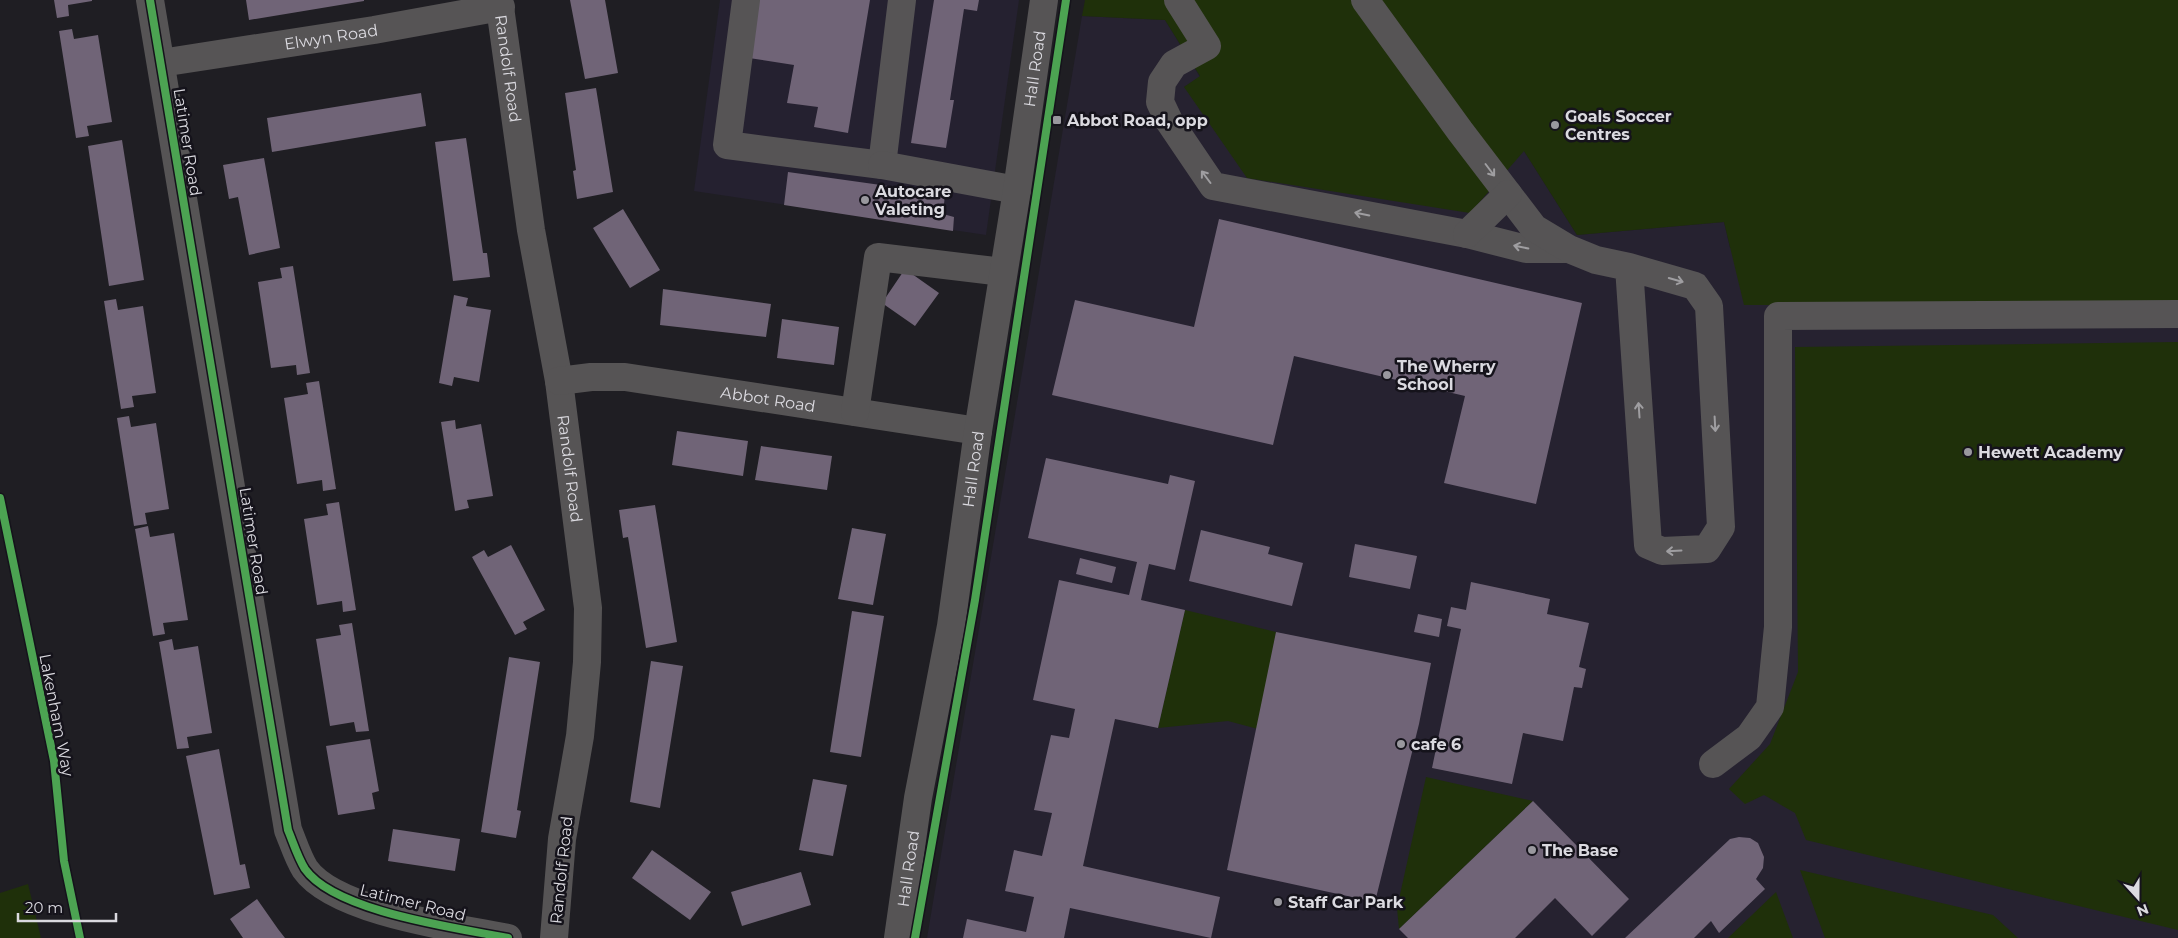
<svg xmlns="http://www.w3.org/2000/svg" width="2178" height="938" viewBox="0 0 2178 938" font-family="Montserrat,sans-serif">
<rect width="100%" height="100%" fill="#1f1e23"/>
<path fill="#252130" d="M720,0h299l-33,235 -292,-44z"/>
<path fill="#262230" d="M2178,0v938h-1251l155,-922 83,4 35,57 -16,10 340,64 53,84 147,-13 6,26z"/>
<path fill="#1f300a" d="M1085,0h1093v305h-434l-20,-83 -147,13 -53,-84 -54,62 -223,-35 -63,-91 16,-11 -35,-56 -83,-4z
M2178,342v588l-372,-90 -11,-27 -31,-18 -19,9 -16,-15 41,-45 28,-72 -3,-325z
M1185,610l91,22 -18,97 -30,-8 -70,7z
M1426,777l107,24 -134,128 -2,-21z
M1800,870l193,45 25,23h-193z
M28,884l13,54h-41v-45z
M1776,892l17,46h-65z"/>
<path fill="#706477" d="M54,0h38v1l-24,4 1,11 -12,2z
M246,0h118v1l-115,19z
M570,0h35l13,73 -33,6z
M758,0h112l-22,133 -34,-6 4,-20 -31,-4 7,-38 -45,-7z
M934,0h45l-2,11 -13,-2 -14,91h4l-8,48 -35,-5z
M72,29l2,10 24,-4 14,87 -25,4 2,10 -13,2 -17,-107z
M596,88l17,104 -36,7 -4,-28 3,-1 -11,-77z
M421,93l5,33 -154,26 -5,-34z
M466,138l17,115h4l3,24 -37,4 -18,-139z
M122,140l22,140 -35,6 -21,-140z
M264,158l16,90 -31,7 -11,-58 -9,2 -6,-34z
M788,172l157,22 -2,20 11,3 -1,14 -169,-26z
M623,209l37,61 -30,18 -37,-60z
M1219,219l363,84 -46,201 -92,-21 21,-87 -171,-40 -21,89 -221,-50 23,-95 119,27z
M293,266l17,107 -13,2 -1,-10 -25,3 -13,-86 24,-4 -2,-10z
M905,269l34,24 -24,33 -33,-23z
M663,289l108,15 -5,33 -106,-12z
M454,295l14,3 -2,8 25,4 -12,72 -25,-5 -2,9 -13,-3z
M116,299l2,11 25,-4 13,87 -24,3 2,11 -13,2 -17,-108z
M782,319l57,8 -5,38 -57,-7z
M319,381l17,108 -13,2 -1,-11 -25,4 -13,-86 24,-4 -2,-11z
M129,416l2,11 25,-4 13,86 -24,4 2,11 -13,2 -17,-108z
M455,420l1,9 25,-5 12,72 -26,4 2,8 -14,3 -14,-89z
M677,431l71,10 -5,35 -71,-11z
M761,446l71,10 -5,34 -72,-10z
M1046,458l122,26 2,-9 25,6 -20,89 -26,-6 -8,36 44,10 -27,118 -43,-9 -32,147 137,31 -9,41 -141,-30 -6,30h-101l4,-19 59,13 8,-35 -29,-6 9,-41 28,6 10,-43 -18,-3 17,-75 18,3 6,-29 -42,-9 26,-120 70,15 8,-33 -109,-24z
M339,502l17,108 -13,2 -1,-11 -25,4 -13,-86 24,-4 -2,-11z
M655,505l22,137 -31,6 -18,-111 -5,1 -4,-28z
M148,526l2,11 24,-4 14,87 -25,3 2,11 -12,2 -18,-107z
M852,528l34,6 -13,71 -35,-6z
M1201,530l69,17 -2,7 35,9 -11,43 -103,-25z
M1355,544l62,12 -7,33 -61,-12z
M511,545l34,65 -22,12 4,7 -12,6 -43,-78 12,-7 4,7z
M1080,558l36,9 -4,16 -36,-9z
M1471,582l79,17 -3,15 42,9 -10,44 7,2 -4,19 -8,-1 -11,54 -40,-8 -11,51 -80,-16 29,-139 -14,-3 4,-19 15,3z
M852,611l32,5 -23,141 -31,-5z
M1418,614l24,5 -3,18 -25,-5z
M352,623l17,108 -13,1 -2,-10 -24,4 -14,-87 25,-4 -2,-10z
M1276,632l155,31 -12,61 -44,178 -148,-32z
M172,639l2,11 24,-4 14,87 -25,4 2,11 -12,1 -18,-107z
M509,657l31,5 -23,148 4,1 -5,27 -35,-6z
M651,661l32,5 -23,142 -30,-6z
M370,739l9,52 -7,2 3,16 -37,6 -12,-69z
M219,749l21,116 5,-1 5,24 -36,7 -28,-139z
M813,779l34,6 -14,71 -34,-6z
M1533,801l96,98 -37,37 -37,-38 -40,40h-107l-9,-9z
M393,829l67,10 -5,32 -67,-10z
M1739,837l11,1 8,5 6,14 -1,11 -7,11 9,10 -46,44 -8,-12 -17,17h-69l105,-99z
M652,850l59,42 -21,28 -58,-42z
M801,872l10,33 -69,21 -11,-34z
M257,899l21,30 7,9h-42l-13,-19z"/>
<g fill="none" stroke-linecap="round" stroke-linejoin="round">
<g stroke="#565455" stroke-width="28">
<path d="M150,0l138,830c5,12 10,28 17,39 30,43 153,59 203,69"/>
<path id="s1" d="M499,0l32,230 28,151 29,227 -1,54 -7,74 -18,103 -8,99"/>
<path d="M746,0l-19,145 155,20 20,-165"/>
<path d="M1178,0l29,46 -33,18 -12,18 -2,20 9,19 44,65 254,48 59,15h42"/>
<path d="M1365,0l95,131 74,97 35,21 27,11 33,7 66,19 14,20 12,221 -14,22 -45,2 -14,-6 -19,-278"/>
<path id="s2" d="M161,63l213,-33 127,-23"/>
<path d="M882,165l135,25"/>
<path d="M1467,234l41,-40"/>
<path id="s3" d="M559,381l32,-4h34l353,54"/>
<path d="M855,412l23,-155 125,15"/>
<path d="M1713,764l36,-27 21,-30 8,-80v-311l400,-2"/>
<path id="s4" d="M898,938l20,-140 33,-172 27,-195 39,-241 27,-190"/>
</g>
<defs>
<path id="cycleway" d="M150,0l138,830c5,12 10,28 17,39 30,43 153,59 203,69
M0,498l54,263 10,100 16,77
M915,938l60,-338 91,-600"/>
</defs>
<use href="#cycleway" stroke="#15131b" stroke-width="11"/>
<use href="#cycleway" stroke="#4ca352" stroke-width="8"/>
</g>
<defs><path id="oneway-shaft" d="M-6 0H5M1.5-3L5.5 0L1.5 3" fill="none" stroke-width="1.6" stroke-linecap="round" stroke-linejoin="round" transform="scale(1.25)"/></defs>
<g stroke="#9f9ea1">
<use href="#oneway-shaft" transform="translate(1490 170) rotate(53)"/>
<use href="#oneway-shaft" transform="translate(1206 177) rotate(-127)"/>
<use href="#oneway-shaft" transform="translate(1362 214) rotate(-169)"/>
<use href="#oneway-shaft" transform="translate(1521 247) rotate(-168)"/>
<use href="#oneway-shaft" transform="translate(1676 280) rotate(16)"/>
<use href="#oneway-shaft" transform="translate(1639 410) rotate(-94)"/>
<use href="#oneway-shaft" transform="translate(1715 424) rotate(87)"/>
<use href="#oneway-shaft" transform="translate(1674 551) rotate(177)"/>
</g>
<g fill="#99989e" stroke="#15131b" stroke-width="2">
<rect x="1052" y="115" width="10" height="10" rx="2.5"/>
<circle cx="1555" cy="125" r="5"/>
<circle cx="865" cy="200" r="5"/>
<circle cx="1387" cy="375" r="5"/>
<circle cx="1968" cy="452" r="5"/>
<circle cx="1401" cy="744" r="5"/>
<circle cx="1532" cy="850" r="5"/>
<circle cx="1278" cy="902" r="5"/>
</g>
<g text-anchor="middle" stroke-width="5" stroke-linejoin="round" paint-order="stroke">
<g font-size="16" fill="#dbdae0" stroke="#15131b">
<text dy="6" stroke="none"><textPath href="#s2" startOffset="172">Elwyn Road</textPath></text>
<text dy="6" stroke="none"><textPath href="#s1" startOffset="69">Randolf Road</textPath></text>
<text dy="6" stroke="none"><textPath href="#s4" startOffset="880">Hall Road</textPath></text>
<text transform="translate(188 142) rotate(81)" y="6">Latimer Road</text>
<text dy="6" stroke="none"><textPath href="#s3" startOffset="211">Abbot Road</textPath></text>
<text dy="6" stroke="none"><textPath href="#s1" startOffset="474">Randolf Road</textPath></text>
<text dy="6" stroke="none"><textPath href="#s4" startOffset="475">Hall Road</textPath></text>
<text transform="translate(254 541) rotate(81)" y="6">Latimer Road</text>
<text transform="translate(57 715) rotate(79)" y="6">Lakenham Way</text>
<text dy="6" stroke="none"><textPath href="#s4" startOffset="70">Hall Road</textPath></text>
<text transform="translate(561 870) rotate(-84)" y="6">Randolf Road</text>
<text transform="translate(413 902) rotate(14)" y="6">Latimer Road</text>
</g>
<g font-size="16" font-weight="bold" fill="#dbdae0" stroke="#15131b" text-anchor="start">
<text x="1565" y="122">Goals Soccer<tspan x="1565" dy="18">Centres</tspan></text>
<text x="1067" y="126">Abbot Road, opp</text>
<text x="875" y="197">Autocare<tspan x="875" dy="18">Valeting</tspan></text>
<text x="1397" y="372">The Wherry<tspan x="1397" dy="18">School</tspan></text>
<text x="1978" y="458">Hewett Academy</text>
<text x="1411" y="750">cafe 6</text>
<text x="1542" y="856">The Base</text>
<text x="1288" y="908">Staff Car Park</text>
</g>
</g>
<g transform="translate(2138 898) rotate(159)" stroke="#15131b" stroke-width="4" paint-order="stroke">
<path d="M0-4L9 19L0 12L-9 19Z" fill="#dbdae0"/>
<text y="-8" font-size="14" font-weight="bold" text-anchor="middle" fill="#dbdae0">N</text>
</g>
<path d="M18 913v8h98v-8" fill="none" stroke="#dbdae0" stroke-width="2.5"/>
<text x="25" y="913" font-size="15" fill="#dbdae0" stroke="#15131b" stroke-width="4" paint-order="stroke">20 m</text>
</svg>
